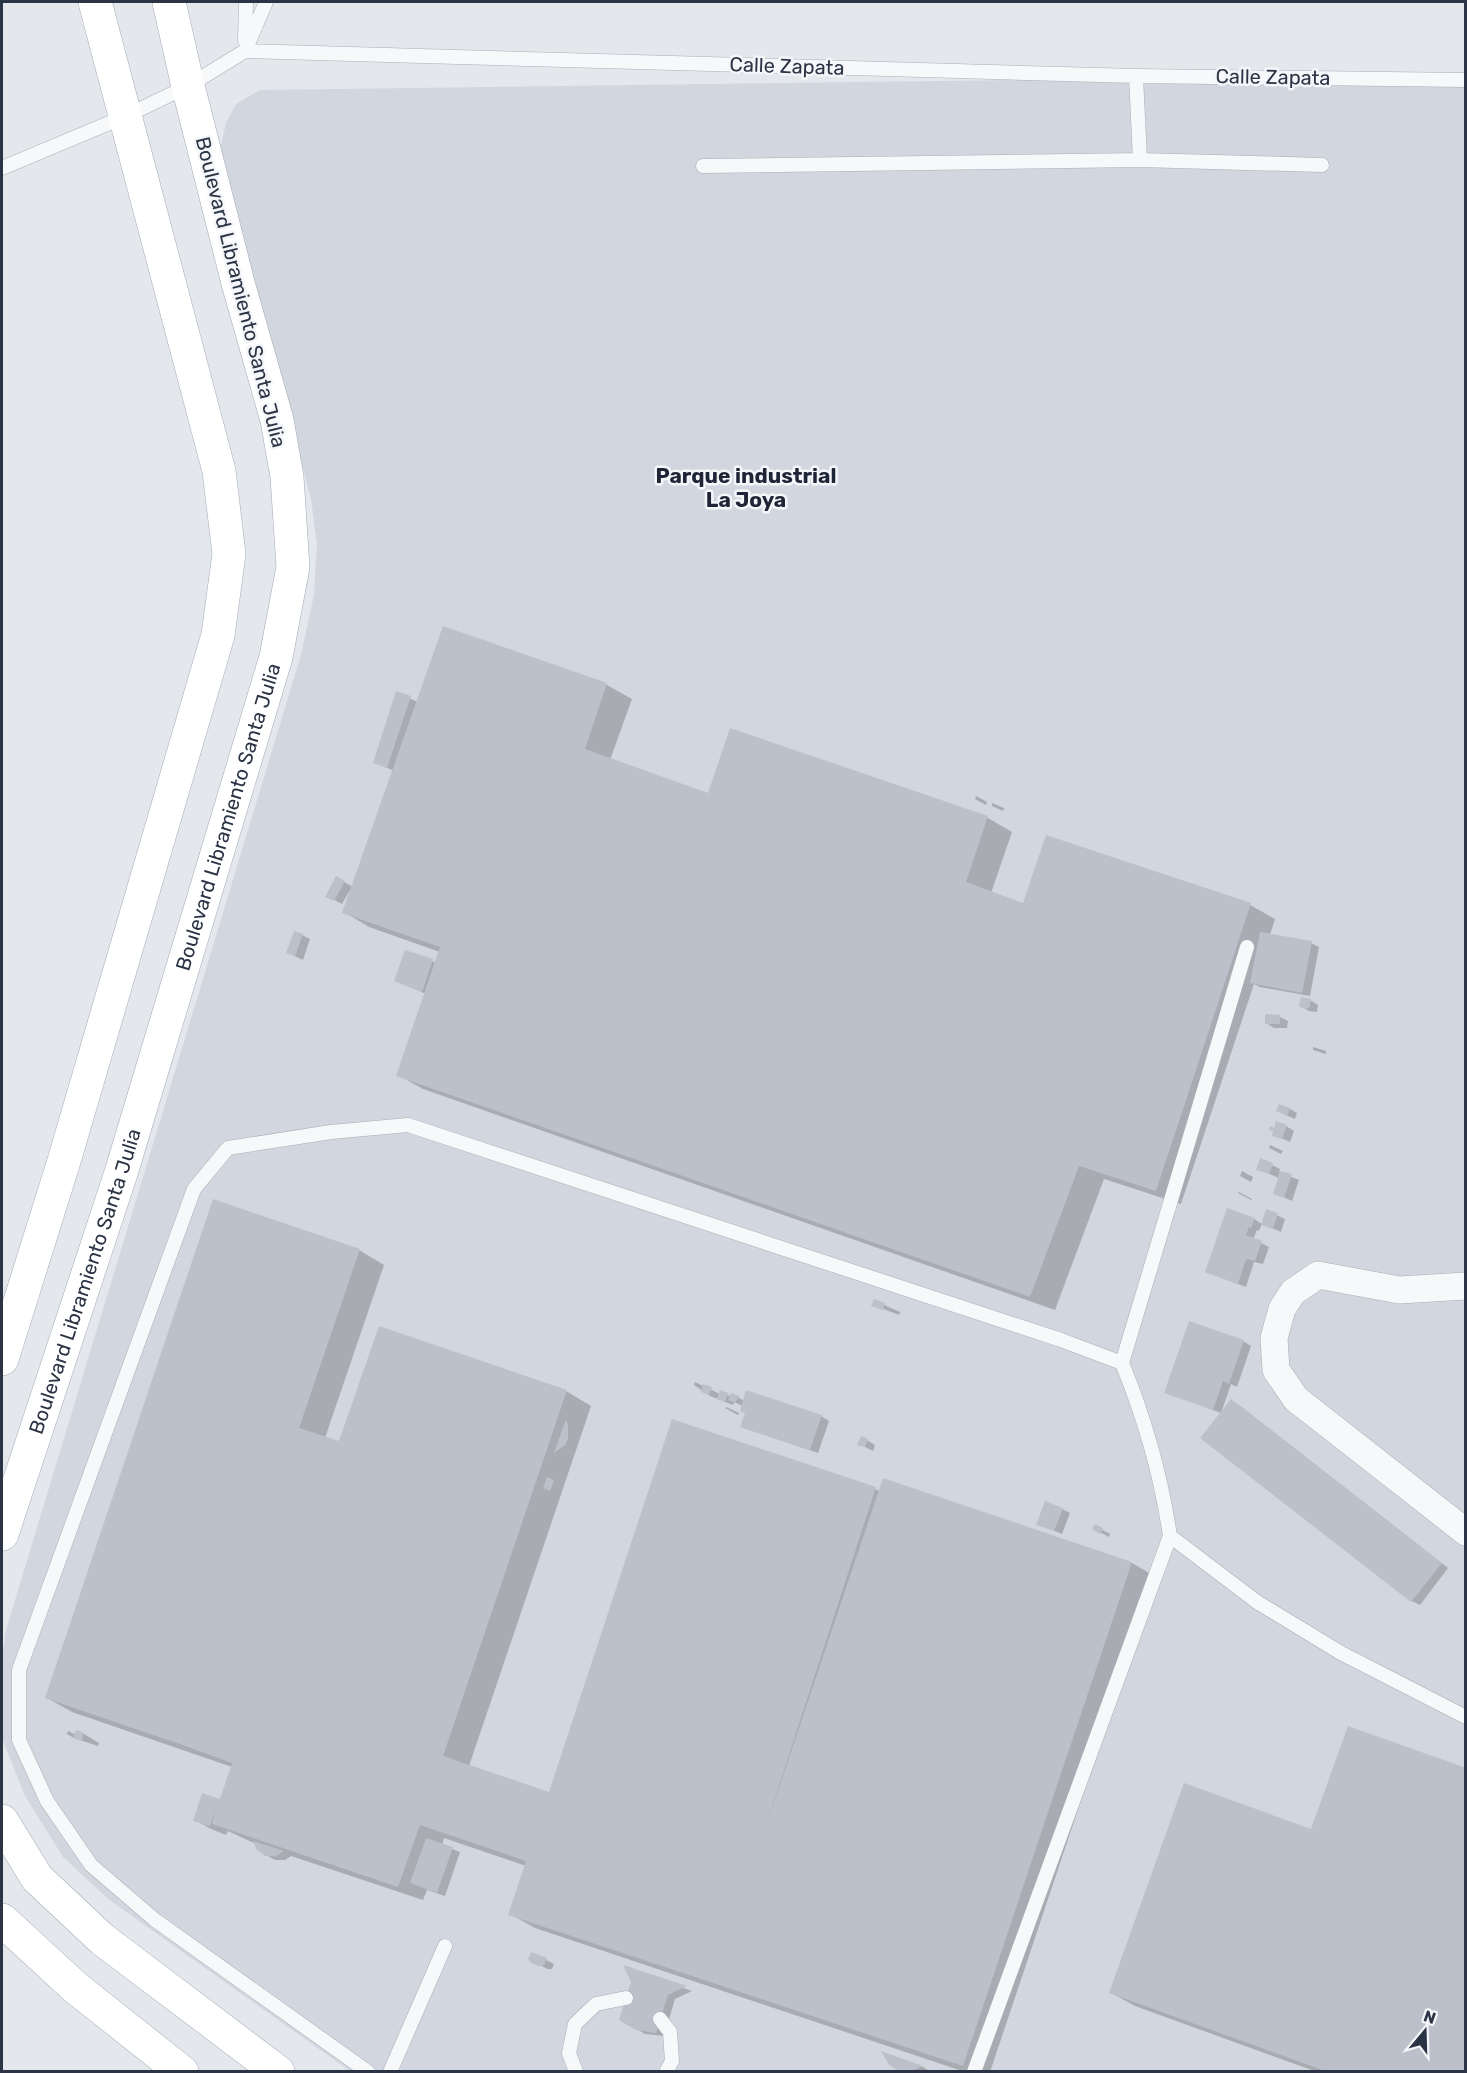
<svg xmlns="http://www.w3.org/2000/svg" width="1467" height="2073" viewBox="0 0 1467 2073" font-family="Rubik,sans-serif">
<rect width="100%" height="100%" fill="#e4e7ec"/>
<path fill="#d2d6de" d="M1465,74v1997h-1115l-242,-172 -45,-42 -38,-61 -23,-58v-79l4,-29 295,-975 13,-60 3,-51 -6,-45 -91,-349 6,-27 10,-19 24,-14z"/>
<path fill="#0003" d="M444,628l163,57 25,14 -22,61 99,35 22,-65 257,88 24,14 -21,61 33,12h226l25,14 -5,16 41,8 8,4 -9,49 -50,-9 -6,-3 -73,220 -77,-25 -49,131 -632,-221 -25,-14 28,-81 -30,-13 36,-20 4,2 4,-11 -71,-25 -25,-15 6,-22 -8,14 -15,-8 10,-18 16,9 41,-116 -19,-9 22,-69 21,9z
M976,796l11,6 -1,3 -11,-6z
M992,803l12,5 -1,3 -11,-5z
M302,935l8,4 -7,21 -15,-7z
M1310,1000l8,5 -1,7 -8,-1 -8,-5z
M1280,1017l8,4 -1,7h-13l-8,-5z
M1313,1047l13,4v3l-13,-4z
M1290,1109l7,4 -2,6 -9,-4z
M1286,1126l8,5 -4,11 -16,-7 1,-5z
M1270,1145l13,6 -2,3 -12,-6z
M1272,1165l8,4 -1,3 20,8 -7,21 -17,-8 4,-15 -21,-9z
M1242,1171l11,6 -2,5 -11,-6z
M1239,1192l13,7 -1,1 -13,-7z
M1267,1211l18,8 -4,13 -18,-8z
M1254,1219l8,5 -3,7 -2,-1 -4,9 16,8 -6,17 -9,-2 -8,25 -40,-15z
M359,1250l25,15 -59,173 15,5 226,-52 25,15 -122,360 81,28 123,-373 207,70 3,-11 249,83 24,14 -166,495h-25l-430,-144 -25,-14 16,-48 -82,-28 -2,7 18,7 -15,44 -18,-6 -4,10 -132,-44 -6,4h-10l-9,-5 -10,-11 -28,-13 -2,4 -15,-6 -16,-9 26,-19 11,-34 -160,-55 -25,-14z
M875,1301l25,11 -1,3 -26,-10z
M1243,1341l8,5 -14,41 -6,-3 -10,29 -55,-21z
M695,1382l25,12 18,3 6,4 77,15 8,5 -11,32 -68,-23 -8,-4 4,-13 -3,-7 -9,-4 -1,3 -23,-9 -16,-11z
M1239,1405l209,163 -28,37 -8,-4z
M726,1407l13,6 -1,2 -13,-7z
M867,1440l8,5 -2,6 -14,-7z
M1062,1509l8,4 -8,21 -24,-10z
M1095,1526l15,8 -1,3 -15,-8z
M68,1731l8,4 1,-3 7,2 15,9 -1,3 -24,-8 -7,-4z
M1312,1831l154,241h-149l-182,-66 -25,-14z
M530,1959l16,1 8,4 -2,5h-5z
M626,1968l66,23 -17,8 -11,37 -19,-2 -24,-14 12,-38z
M884,2054l39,13 6,4 -25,1 -14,-9z"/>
<path fill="#bbc0ca" d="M443,626l164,57 -22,66 123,44 22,-65 258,88 -22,66 57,21 23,-68 205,68 -95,288 -77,-25 -49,131 -634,-221 44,-129 -98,-34z
M396,691l15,5 -24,72 -14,-5z
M336,876l9,5 -11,20 -9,-4z
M294,931l9,3 -8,22 -9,-3z
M1260,932l52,9 -10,52 -52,-10z
M405,950l28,9 -11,33 -28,-11z
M1301,997l10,2 -2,10 -10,-2z
M1265,1014l15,1v9h-15z
M1279,1104l11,4 -3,8 -11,-5z
M1276,1121l11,4 -5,14 -10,-3 1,-5 -4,-1 1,-4 4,2z
M1260,1158l13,5 -4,11 -13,-4z
M1280,1171l12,3 -8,24 -11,-4z
M213,1199l147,50 -61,179 40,13 40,-115 188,64 -124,366 106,36 123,-373 204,68 -115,354 122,-363 249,84 -169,504 -455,-151 18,-54 -106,-36 -22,62 -186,-63 4,-16 -6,18 -17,-5 9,-28 18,6 12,-36 -41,-15 -146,-50z
M1227,1208l28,10 -4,10 -2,-1 -3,8 16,6 -7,20 -9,-2 -8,25 -33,-12z
M1266,1209l12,4 -5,16 -12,-4z
M874,1299l11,4 -2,7 -12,-4z
M1189,1321l55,19 -15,44 -6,-3 -10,29 -49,-17z
M703,1384l9,3 -3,8 -8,-3z
M720,1390l8,3 -3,9 -8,-3z
M746,1390l76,25 -12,35 -70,-23 5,-14 -5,-2z
M731,1393l8,3 -4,7 -7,-3z
M1231,1399l211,164 -31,39 -211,-164z
M566,1419l2,6v14l-3,6 -11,8z
M861,1436l7,3 -3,8 -8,-2z
M547,1477l7,3 -4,11 -7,-3z
M1045,1501l18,7 -9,23 -18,-6z
M1095,1524l8,4 -3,6 -8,-5z
M1348,1726l118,42v304h-138l-219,-79 75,-210 127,46z
M76,1730l8,3 -2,8 -9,-3z
M426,1838l27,9 -16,46 -27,-10z
M253,1841l31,10 -8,5h-11l-8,-6z
M531,1952l16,6 -3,7 -6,1 -7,-3 -3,-4z
M623,1965l64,21 -19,9 -12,38 -20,-3 -17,-10 12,-38z
M881,2051l42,15 -12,5h-12l-10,-6z"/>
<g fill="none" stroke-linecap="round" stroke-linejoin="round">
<defs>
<path id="lane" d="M245,41l1,-39
M245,51l21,-49
M1136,76l4,84 182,5
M703,166l437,-6
M2,168l124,-52 62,-30 57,-35 891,25 330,4
M1122,1363l125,-416
M1170,1536l87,66 84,51 125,64
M660,2019l10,13 2,29 -6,11
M368,2072l-213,-152 -64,-55 -44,-64 -28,-61v-70l175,-481 34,-41 103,-16 77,-7 653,215 61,23c23,56 39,112 48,173l-196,536
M390,2072l55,-126
M576,2072l-7,-19 6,-29 21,-20 30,-6"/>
<path id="street" d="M1466,1286l-67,4 -81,-15 -25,17 -11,17 -8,29 2,32 20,29 170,133"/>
<g id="primary">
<path d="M2,1359l62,-198 154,-526 11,-81 -10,-83 -124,-469"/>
<path id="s1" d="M2,1534l119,-361 155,-516 17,-90 -6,-90 -10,-57 -39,-137 -50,-197 -19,-84"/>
<path d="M2,1821l35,57 65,61 176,133"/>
<path d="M2,1920l74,68 106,84"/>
</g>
</defs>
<use href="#lane" stroke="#a9aeb7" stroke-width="15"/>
<use href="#street" stroke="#a9aeb7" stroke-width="28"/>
<use href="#primary" stroke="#a3abb8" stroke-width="34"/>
<use href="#lane" stroke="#f7f8fa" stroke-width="14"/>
<use href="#street" stroke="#f7f8fa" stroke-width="27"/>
<use href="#primary" stroke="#fff" stroke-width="33"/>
</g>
<g text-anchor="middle" stroke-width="5" stroke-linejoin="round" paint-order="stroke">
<g font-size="20" fill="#2b3445" stroke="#f4f6f9">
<text transform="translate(787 66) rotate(2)" y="7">Calle Zapata</text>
<text transform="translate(1273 77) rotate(1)" y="7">Calle Zapata</text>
<text transform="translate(241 292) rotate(76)" y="7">Boulevard Libramiento Santa Julia</text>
<text dy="7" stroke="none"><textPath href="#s1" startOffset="752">Boulevard Libramiento Santa Julia</textPath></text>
<text dy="7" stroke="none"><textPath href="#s1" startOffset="266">Boulevard Libramiento Santa Julia</textPath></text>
</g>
<g font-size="21" font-weight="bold" fill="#1d2536" stroke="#f4f6f9">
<text x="746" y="483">Parque industrial<tspan x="746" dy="24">La Joya</tspan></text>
</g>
</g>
<rect width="1467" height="2073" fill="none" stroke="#2b3445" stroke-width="6"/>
<g transform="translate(1425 2031) rotate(19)" stroke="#f4f6f9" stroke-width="4.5" paint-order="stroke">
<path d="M0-4.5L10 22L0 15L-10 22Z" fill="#2b3445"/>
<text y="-9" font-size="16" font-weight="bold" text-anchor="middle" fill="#2b3445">N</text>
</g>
</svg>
